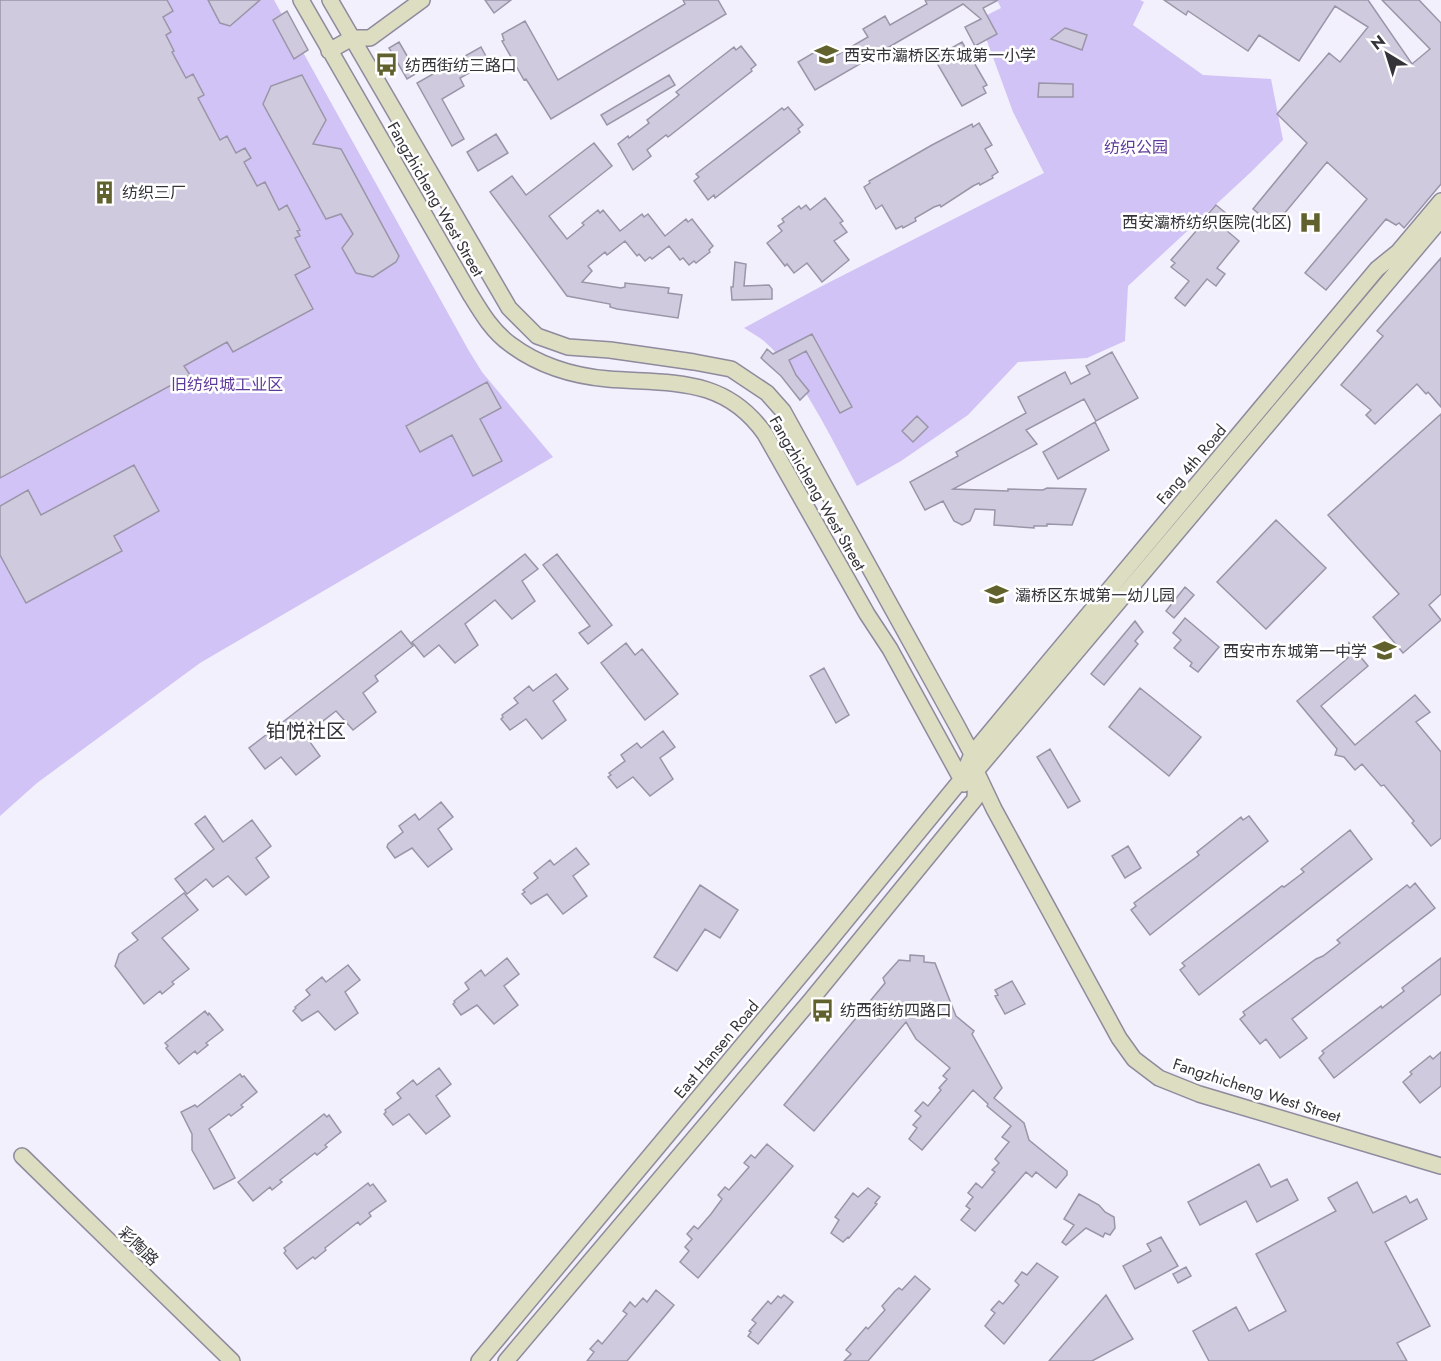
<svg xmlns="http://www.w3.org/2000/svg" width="1441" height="1361" viewBox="0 0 1441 1361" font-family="Jost,'Noto Sans SC',sans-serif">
<rect width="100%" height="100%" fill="#f3f0fd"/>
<path fill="#d1c3f5" d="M0,0h274l195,351 13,21 71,85 -353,206 -163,120 -37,33z
M997,0h143l4,2 -11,23 70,50 68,4 12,61 -32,32 -123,114 -3,55 -38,17 -69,4 -50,53 -67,46 -44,25c-24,-44 -56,-113 -93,-145 -6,-5 -14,-9 -20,-13l76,-41 224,-114 -31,-61 -34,-93 22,-11z"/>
<path fill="#cfcade" stroke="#9a95a8" stroke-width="1.5" d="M0,0h167l6,11 -10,6 8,15 -5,3 8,16 -2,1 14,26 7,-4 11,21 -6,3 22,42 7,-4 9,17 9,-5 6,10 -7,4 13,24 8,-4 14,28 8,-5 13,25 -3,1 3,5 -5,2 15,29 -15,8 18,34 -80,43 -6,-10 -43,24 6,9 -190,103z
M208,0h52l-30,26 -10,-3z
M485,0h26l-17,13z
M683,0h35l8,14 -175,105 -25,-40 -2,1 -22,-39 2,-1 -2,-6 23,-13 33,59 127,-76z
M925,0h73l-15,8 14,26 -22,12 -10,-19 16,-8 -18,-15 -148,86 -17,-28 27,-16 7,12 36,-21 -5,-8 22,-13 5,9 37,-21z
M1164,0h204l44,64 18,-15 -48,-49h37l22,23v161l-37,44 -5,-5 -3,2 -10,-6 -60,71 -21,-17 62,-74 -40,-37 -53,64 -21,-17 54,-66 -30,-29 52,-61 11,9 28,-35 -33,-21 -36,55 -40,-26 -11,16 -60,-40 -2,4z
M287,11l21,39 -14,9 -21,-39z
M1065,28l22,7 -5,15 -31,-11z
M399,42l18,31 -10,6 -18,-31z
M962,42l25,43 -4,2 3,6 -24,13 -28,-48z
M741,46l15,19 -5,4 1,2 -84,66 -2,-2 -19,15 4,6 -18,14 -15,-26 10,-8 1,2 20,-15 -2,-3 32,-25 -3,-3 58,-45 2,3z
M481,47l8,15 -29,16 4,8 -22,13 22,40 -12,7 -35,-63z
M302,75l24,45 -13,24 28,5 58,107 -3,6 -23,15 -17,-4 -14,-25 11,-14 -12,-20 -15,5 -63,-115 8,-18z
M669,75l6,10 -68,40 -6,-10z
M1039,83l34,1v13h-35z
M788,107l15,18 -5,4 2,3 -85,66 -1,-3 -6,5 -14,-19 5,-4 -3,-3 86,-66 2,2z
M979,123l13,22 -7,4 13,23 -6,4 1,2 -13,7 -1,-2 -6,3 -32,21 -1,-2 -6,2 -19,11 1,3 -13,7 -1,-2 -6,3 -14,-24 -6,4 -12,-22 6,-4 -1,-2 63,-36 40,-21 1,3z
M496,134l12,19 -30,18 -11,-19z
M594,143l18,23 -63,50 18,23 17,-14 -2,-2 16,-13 2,3 3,-3 17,21 22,-17 2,3 4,-3 17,22 21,-17 2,3 4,-3 21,27 -4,4 1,2 -14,11 -2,-2 -5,4 -6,-7 -3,2 -11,-14 -17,13 -2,-2 -5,4 -6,-7 -2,2 -12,-15 -18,14 -2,-3 -17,14 4,5 -10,11 39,6 4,-1v-4l44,5 -1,5 14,2 -4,23 -61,-9 -7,-2v-3l-43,-8 -77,-104 22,-16 14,19z
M825,198l18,23 -3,2 7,9 -13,9 15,19 -27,22 -15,-19 -13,10 -7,-9 -2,2 -18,-23 15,-12 -4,-5 6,-4 -2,-3 17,-13 2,3 5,-4 4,5z
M1216,205l11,9 -8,10 20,17 -22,27 8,6 -9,12 -9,-7 -22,27 -10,-8 14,-17 -18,-14 4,-4 -4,-3 39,-45 -2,-1z
M1441,258v149l-13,-15 -2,2 -9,-10 -42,40 -9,-9 5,-5 -30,-25 42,-49 -6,-5z
M735,262l11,2 -2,22 25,-1 3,4v10l-40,1 -1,-13h2z
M812,334l40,73 -12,6 -34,-62 -17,9 7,15 13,16 -9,9 -19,-24 -20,-18 6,-9 6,5z
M1112,352l26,46 -42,23 -12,-22 -58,31 11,14 -84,45 55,2v-2l35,1 4,-2 39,1 -14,36 -25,-1v2h-13v2l-40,-3 1,-15 -20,-1 -5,12 -8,4 -8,-4 -11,-20 -18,9 -15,-28 48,-26 -2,-4 70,-39 -8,-16 47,-25 6,12 19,-10 -4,-8z
M487,382l14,26 -21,11 22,42 -29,15 -21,-41 -32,17 -14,-26z
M1441,414v180l-12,11 12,15 -38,33 -30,-36 26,-23 -71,-79z
M917,416l11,11 -15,15 -11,-11z
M1095,422l14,28 -51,29 -15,-27z
M134,465l25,46 -45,25 8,15 -96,52 -26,-48v-49l28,-16 13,25z
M1276,520l50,48 -60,61 -49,-47z
M525,554l13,15 -16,12 13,20 -23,18 -17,-19 -30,24 13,21 -23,18 -16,-18 -15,12 -12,-15z
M557,554l55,71 -24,19 -9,-11 11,-7 -47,-61z
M1185,587l9,8 -20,23 -8,-7z
M1185,618l34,29 -21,25 -8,-6 2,-3 -18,-15 7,-8 -8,-7z
M1135,621l8,11 -8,9 3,3 -34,41 -13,-11z
M401,631l12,15 -38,30 3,5 -15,12 13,19 -23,18 -17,-19 -31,24 15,21 -24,19 -15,-18 -16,12 -16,-21z
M626,643l9,12 7,-6 36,45 -33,26 -44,-57z
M1349,643l19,23 -47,40 34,39 60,-50 15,17 -14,10 25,30v86l-10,8 -19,-23 2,-2 -30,-36 -3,1 -19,-22 -7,6 -11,-13 -9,-2 2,-6 -40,-48 51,-43z
M824,668l25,47 -13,8 -26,-47z
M556,674l12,15 -15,12 13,19 -24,19 -16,-20 -16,11 -9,-11 2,-2 -1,-2 16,-12 -4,-5 15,-12 4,5z
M1140,688l61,49 -32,39 -60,-49z
M663,731l12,16 -15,11 13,21 -23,17 -17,-19 -16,11 -9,-11 3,-2 -2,-2 16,-12 -4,-6 16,-12 4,5z
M1050,749l30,52 -12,7 -31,-51z
M441,802l12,15 -15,12 14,20 -24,18 -16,-19 -17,10 -8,-11 1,-3 15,-12 -4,-6 16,-12 4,6z
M205,816l18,26 29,-22 19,26 -15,12 13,19 -23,18 -18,-19 -15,11 -7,-8 -19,15 -12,-15 39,-30 -19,-25z
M1249,816l19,25 -118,94 -19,-25 5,-4 -2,-3 65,-48 -2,-3 44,-35 2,3z
M1350,830l22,29 -173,136 -19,-25 5,-4 -3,-3 100,-77 2,1 20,-15 -3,-3z
M1128,846l13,22 -16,10 -13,-22z
M576,848l13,16 -16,12 14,20 -24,18 -16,-20 -16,10 -9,-10 3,-2 -2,-2 15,-12 -4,-5 16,-13 4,5z
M1415,883l20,25 -143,111 15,19 -27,20 -14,-19 -6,5 -20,-25 5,-4 -2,-3 73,-53 7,-3 17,-13 -3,-3 70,-55 3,3z
M700,885l38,25 -18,28 -15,-9 -28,42 -23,-14z
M184,893l14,17 -36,28 27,31 -17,13 2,2 -12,10 -2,-3 -16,13 -29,-38 4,-12 19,-14 -6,-7z
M910,955l14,1v6l11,1 21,53 18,15 -2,3 30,54 -8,10 30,25 5,17 38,31v4l-11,13 -20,-16 -4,5 -6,-5 -51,59 -14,-11 9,-11 -4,-3 7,-9 -5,-4 8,-10 6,5 13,-16 -3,-2 7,-7 -4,-4 14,-17 -7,-5 9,-11 -24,-20 1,-2 -15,-14 -51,60 -13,-11 8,-11 -4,-3 8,-9 -6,-5 8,-9 5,4 13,-16 -2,-2 8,-9 -4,-3 7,-8 -34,-29 -10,-17 -92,109 -30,-26 101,-122 -2,-5 16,-18 11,1z
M507,958l12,16 -15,12 14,19 -24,19 -17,-19 -16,10 -8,-11 2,-2 -1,-1 15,-12 -4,-6 16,-13 4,6z
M1441,958v36l-107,84 -15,-20 5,-5 -2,-2 59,-45 1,2 22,-17 -2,-3z
M348,965l12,15 -15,12 13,21 -23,17 -17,-19 -16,10 -9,-10 3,-3 -1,-1 15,-12 -4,-5 16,-13 4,5z
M1012,981l13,23 -20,10 -10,-18 3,-1 -3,-5z
M205,1011l3,4 1,-2 14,17 -17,13 2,2 -11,9 -2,-3 -16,13 -13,-16 2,-2 -3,-3z
M1441,1052v34l-21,17 -17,-21 9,-8 -2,-2 20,-16 3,3z
M439,1068l12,16 -15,12 14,20 -24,18 -17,-20 -16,11 -9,-11 2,-2 -1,-2 16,-12 -4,-5 16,-13 4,5z
M240,1074l2,3 2,-1 13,16 -16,13 2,2 -12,9 -2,-2 -20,15 26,49 -21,11 -22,-39v-16l-11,-22 14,-7 2,2z
M324,1114l3,3 2,-2 12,17 -16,13 2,2 -10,8 -2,-2 -35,27 2,2 -10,8 -2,-3 -17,14 -15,-19z
M767,1144l26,22 -95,112 -18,-16 9,-11 -4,-4 7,-8 -5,-5 7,-8 4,3 13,-15 11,-15 -4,-4 7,-8 4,3 20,-23 -5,-4 7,-8 4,3z
M1259,1164l12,23 16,-8 11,21 -41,22 -11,-21 -46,24 -12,-23z
M1357,1182l16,31 33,-17 4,7 7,-4 10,20 -42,23 45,84 -33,17 10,18h-198l-16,-30 43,-24 13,24 37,-20 -30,-57 80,-43 -8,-13z
M368,1183l2,3 3,-2 13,17 -17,12 2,3 -11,9 -2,-3 -33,26 1,2 -11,9 -2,-2 -16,12 -13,-16 2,-2 -2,-3z
M868,1188l12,9 -5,6 2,1 -28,34 -1,-1 -5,5 -12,-9 8,-13 -4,-3 18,-24 5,4z
M1079,1194l20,11 6,7 9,5 1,11 -5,7 -5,-2 -2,4 -17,-9 -20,17 -4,-3 12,-17 -10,-6z
M1161,1237l17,29 -43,23 -12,-23 28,-15 -4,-7z
M1037,1263l21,14 -54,67 -19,-18 10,-13 -4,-3 8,-9 4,3 16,-19 -4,-4 7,-9 5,3z
M1186,1267l5,9 -13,7 -5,-9z
M915,1276l15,13 -62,72h-24l7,-7 -5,-4 20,-23 2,2 17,-19 -3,-4 13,-15 4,-3 3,2z
M656,1290l18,15 -47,56h-40l7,-9 -4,-3 8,-9 4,4 25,-30 -4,-3 7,-9 5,5 8,-9 4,4z
M784,1295l9,7 -35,42 -10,-8 3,-4 -2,-1 7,-8 -4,-3 16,-19 3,3 7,-8 3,2z
M1106,1295l27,44 -41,22h-43z"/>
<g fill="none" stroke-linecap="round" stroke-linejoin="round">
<defs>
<path id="secondary" d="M301,0l169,294c11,18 22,37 40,50 28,21 63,32 98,35 63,5 116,-3 157,55l102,180 23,35 74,135
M330,0l179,308 28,28 31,11 42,3 84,12 37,7 36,24 16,18 173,313 16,30 4,17 18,38 125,229 15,21 25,19 40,16 242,72
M329,51l23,-13h18l52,-38
M22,1156l210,205
M479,1361l347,-416 135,-165 11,-26 39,-47 366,-438 21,-17 43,-51
M506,1361l305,-361 164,-201 1,-28 465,-552"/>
</defs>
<use href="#secondary" stroke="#8f8a9d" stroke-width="18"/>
<use href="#secondary" stroke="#ddddc2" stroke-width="15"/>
</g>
<defs>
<symbol id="school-bare" viewBox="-9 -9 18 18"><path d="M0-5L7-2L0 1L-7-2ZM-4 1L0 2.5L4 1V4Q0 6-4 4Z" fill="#61612e" stroke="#fff" stroke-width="2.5" paint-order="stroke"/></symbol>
<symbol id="bus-bare" viewBox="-9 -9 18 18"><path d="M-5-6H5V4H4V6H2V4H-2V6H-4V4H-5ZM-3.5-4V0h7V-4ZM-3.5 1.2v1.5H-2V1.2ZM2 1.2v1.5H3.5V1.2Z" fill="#61612e" stroke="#fff" stroke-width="2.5" paint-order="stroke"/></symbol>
<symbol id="building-bare" viewBox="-9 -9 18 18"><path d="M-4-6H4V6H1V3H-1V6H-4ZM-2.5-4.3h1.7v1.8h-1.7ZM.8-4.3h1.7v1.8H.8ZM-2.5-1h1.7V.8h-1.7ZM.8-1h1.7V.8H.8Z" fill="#61612e" stroke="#fff" stroke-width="2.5" paint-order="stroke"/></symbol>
<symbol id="hospital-bare" viewBox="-9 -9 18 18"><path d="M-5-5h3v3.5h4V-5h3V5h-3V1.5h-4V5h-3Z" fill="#61612e" stroke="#fff" stroke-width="2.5" paint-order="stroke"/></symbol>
</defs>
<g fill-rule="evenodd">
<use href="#school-bare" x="810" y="38" width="33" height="33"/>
<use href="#bus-bare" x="370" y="48" width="33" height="33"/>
<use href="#building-bare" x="88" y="176" width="33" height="33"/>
<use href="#hospital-bare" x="1294" y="206" width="33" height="33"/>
<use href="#school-bare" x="980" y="578" width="33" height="33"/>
<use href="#school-bare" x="1368" y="634" width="33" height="33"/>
<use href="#bus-bare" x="806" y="994" width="33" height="33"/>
</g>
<g text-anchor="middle" stroke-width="5" stroke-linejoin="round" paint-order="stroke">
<g font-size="16" fill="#35333a" stroke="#fff" text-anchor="start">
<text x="844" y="61">西安市灞桥区东城第一小学</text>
<text x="405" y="71">纺西街纺三路口</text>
<text x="122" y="198">纺织三厂</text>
<text x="1292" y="228" text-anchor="end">西安灞桥纺织医院(北区)</text>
<text x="1015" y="601">灞桥区东城第一幼儿园</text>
<text x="1367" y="657" text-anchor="end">西安市东城第一中学</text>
<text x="840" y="1016">纺西街纺四路口</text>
</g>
<g font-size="16" fill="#5f399a" stroke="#fff">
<text x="1136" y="153">纺织公园</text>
<text x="227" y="390">旧纺织城工业区</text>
</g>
<g font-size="16" fill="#35333a" stroke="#fff">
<text transform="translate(436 199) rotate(60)" y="6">Fangzhicheng West Street</text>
<text transform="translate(1191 464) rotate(-50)" y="6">Fang 4th Road</text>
<text transform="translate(818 493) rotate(60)" y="6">Fangzhicheng West Street</text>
<text transform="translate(716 1049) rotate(-50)" y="6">East Hansen Road</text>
<text transform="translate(1257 1090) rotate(18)" y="6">Fangzhicheng West Street</text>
<text transform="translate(139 1246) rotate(44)" y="6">彩陶路</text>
</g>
<g font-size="20" fill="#35333a" stroke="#fff">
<text x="306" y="738">铂悦社区</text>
</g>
</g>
<g transform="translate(1387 54) rotate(322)" stroke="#ffffff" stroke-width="4.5" paint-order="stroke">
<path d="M0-4.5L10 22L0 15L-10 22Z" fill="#35333a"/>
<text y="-9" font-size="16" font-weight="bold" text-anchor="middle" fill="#35333a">N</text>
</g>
</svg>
